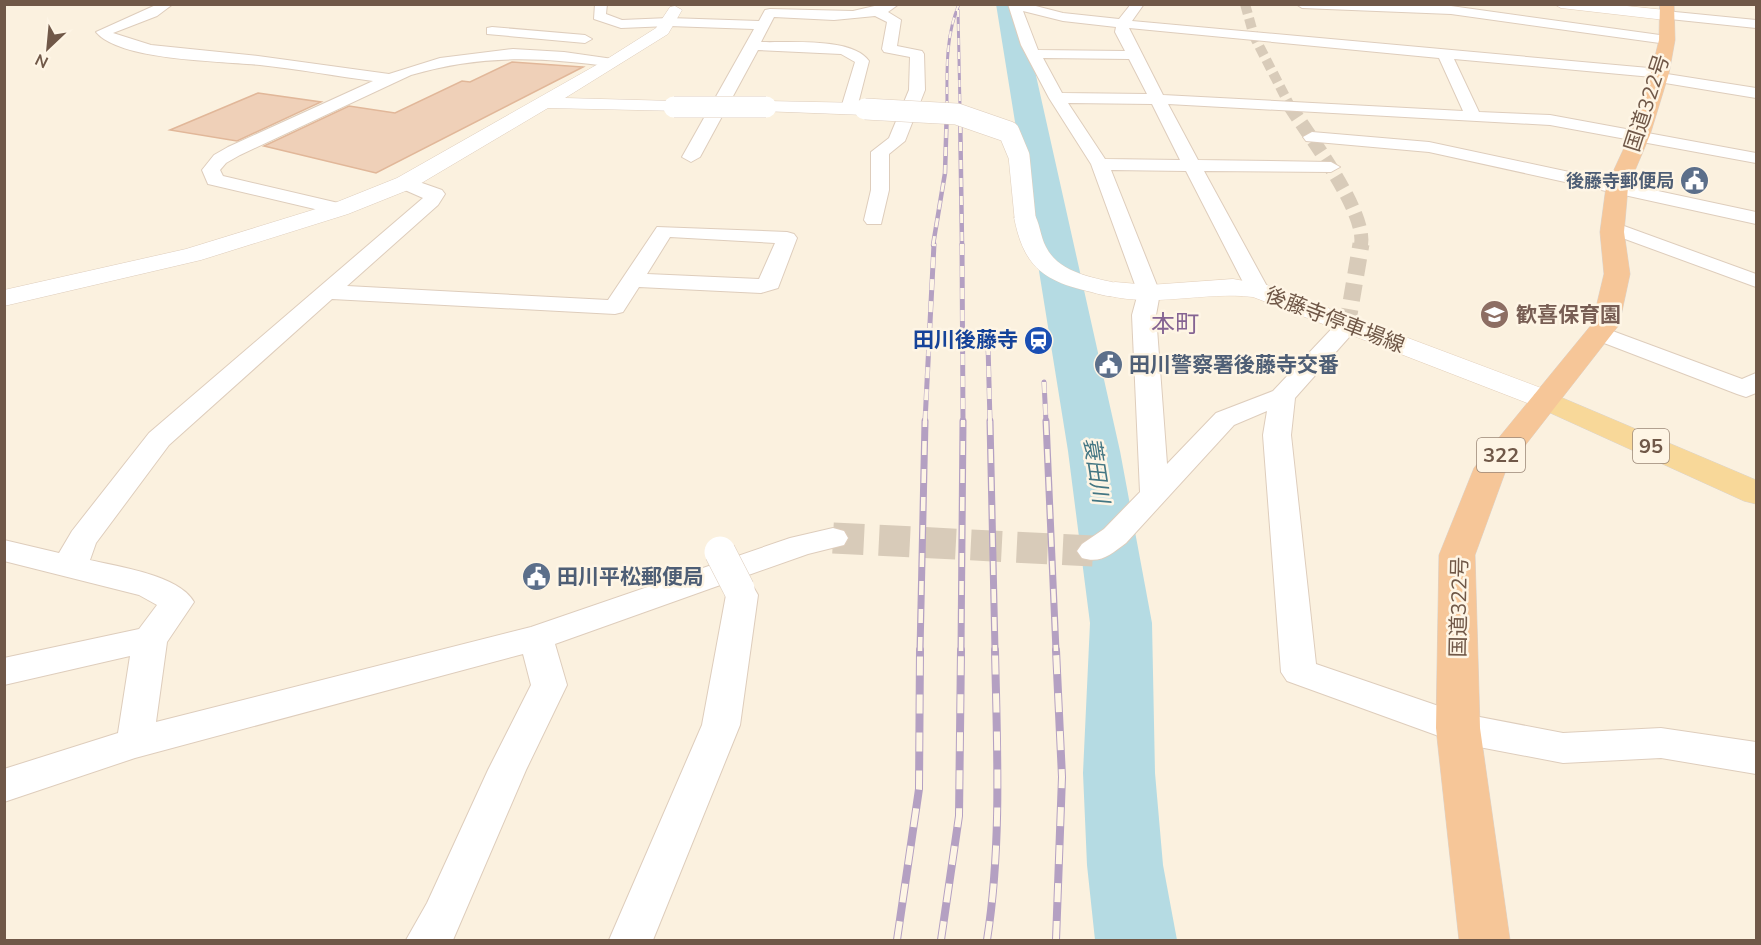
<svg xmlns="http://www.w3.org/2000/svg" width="1761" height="945" viewBox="0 0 1761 945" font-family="Mulish,'Noto Sans JP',sans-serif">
<rect width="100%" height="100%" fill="#fbf1df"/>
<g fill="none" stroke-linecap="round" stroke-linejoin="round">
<path fill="#b5dbe3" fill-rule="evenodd" d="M996,4h24l100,447 32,172 3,150 8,92 14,75h-82l-8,-75 -4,-92 7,-150 -22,-172z"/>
</g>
<path fill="#efd0b8" stroke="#e1b799" stroke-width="1.5" d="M512,62l71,5 -207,106 -112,-27 85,-40 46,7 67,-32 8,1z
M258,93l63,9 -84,39 -67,-11z"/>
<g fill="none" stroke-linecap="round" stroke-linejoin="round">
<path stroke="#d8cbb9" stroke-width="10" stroke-dasharray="10 5" stroke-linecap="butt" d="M1245,4l9,32 37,72"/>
<path stroke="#d8cbb9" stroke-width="14" stroke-dasharray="14 7" stroke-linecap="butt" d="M1290,106c19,30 77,106 71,139"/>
<path stroke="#d8cbb9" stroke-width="17" stroke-dasharray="17 9" stroke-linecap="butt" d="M1347,326l14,-82"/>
<path stroke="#d8cbb9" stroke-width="31" stroke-dasharray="31 15" stroke-linecap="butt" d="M833,538l260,13"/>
<defs>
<path id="minor" d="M158,4h15l-16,12 -44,17 38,12 107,11 131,18 51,-16 73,-9 51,3 49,7 7,4 -7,4c-72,-10 -131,-13 -202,8l-171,80 -14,8 -6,7 3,6 124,29 3,4 -10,6 -132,-31 -6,-14 12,-15 14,-8 145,-66c-38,-5 -75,-12 -113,-16 -38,-4 -140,-4 -164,-33z
M595,4h12l-1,10 16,6 47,-2 90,3 6,-11 5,-1 83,2 30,-7h16l-11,8 13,8 -4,26 25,5 2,3 1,36 -20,51 -16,13v36l-8,34h-14l-3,-4 7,-30v-38l18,-14 20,-48 1,-33 -26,-5 -2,-3 5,-27 -12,-6 -41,4 -60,-3 -13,25c28,1 91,-5 108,19l-12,47 -8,5 -8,-5 14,-46 -14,-8 -83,-4 -58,107 -9,5 -9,-5 72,-128 -85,-3 -48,2 -27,-9z
M1008,4h20l35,9 56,6 12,-15h13l-12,17 528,48 5,1 2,4 89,14v10l-97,-16 -7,-5 -198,-18 25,53 71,3 206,38v10l-206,-38 -382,-21 30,56 133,2 9,5 -9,5 -127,-1 65,119 -3,5h-16l-3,-5 -61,-119 -75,-1 49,123 -4,22 11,149 49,-51 57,-22 66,-70h16l4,5 -64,72 -4,37 25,229 143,49 104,20 98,-5 95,14v32l-95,-16 -98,5 -105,-20 -171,-62 -6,-9 -18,-237 4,-24 -33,14 -108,118c-15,11 -25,21 -44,15l-5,-7 5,-7 22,-15 36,-37 -8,-177 6,-22 -47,-129 -42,-66 -28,-53zM1023,11l40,10 53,6 -1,5 10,19 -87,-1zM1129,28l310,30 24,53 -300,-16zM1043,58l86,1 18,35 -85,-1zM1068,103l84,1 28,56 -75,-1z
M1296,4l155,2 216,30 7,4 -7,4 -216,-30 -149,-6z
M1665,11l91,9v8l-96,-10v-6z
M492,27l93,8 7,4 -7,4 -98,-9v-6z
M1312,132l117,10 327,70v12l-327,-72 -123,-11 -3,-4z
M405,177l37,13 3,4 -7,11 -91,81 261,14 49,-73 130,5 7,2 3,4 -19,50 -17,5 -122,-6 -16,25 -8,2 -283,-15 -163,146 -73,98 -6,17c29,7 89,15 104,42l-27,40 -11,80 375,-95 259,-89 43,-10 11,3 4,7 -4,7 -36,9 -68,24 10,3 8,14 -18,130 -87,215h-44l93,-215 24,-130 -3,-6 3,-6 -171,61 12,41 -41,85 -73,170h-47l21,-37 61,-133 43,-85 -8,-31 -388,104 -131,44v-33l114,-36 12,-77 -126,29v-27l135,-29 18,-24 -18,-10 -135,-34v-21l55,13 13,-22 77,-98 274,-235 -25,-11 -2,-4 2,-4zM670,237l105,6 -16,36 -112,-5z
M1613,222l143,52v13l-150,-55 -3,-4 3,-4z
M1599,326l143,53 14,-6v20l-10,4 -9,-3 -146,-56 -4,-5 4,-5z"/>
<path id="tertiary" d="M675,6l7,4 -14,24 -103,64 109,3 7,2 2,4 -2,4 -133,-3 -135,80 -65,26 -147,46 -197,46v-16l182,-41 146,-45 65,-26 210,-119 49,-31 14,-21z
M766,101l99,2 9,6 -9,6 -106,-4 -2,-4 2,-4z
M1025,210l8,2c7,10 7,24 13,35 14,28 52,31 78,38l4,5 -4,5c-13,4 -24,-1 -37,-4 -46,-11 -64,-27 -73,-74l3,-5z"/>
<path id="secondary" d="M1554,4h54l57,6 8,5 -8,5 -104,-12z
M1233,279l34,6 290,109 4,6 -4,6 -11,3 -11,-3 -282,-109c-49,-6 -99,11 -147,-2l-4,-5 4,-5 9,-3 34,3z"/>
<path id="primary" d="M1546,391l210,89v24l-12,-3 -209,-95 -4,-6 4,-6z"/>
<path id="trunk" d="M1660,4h14l1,36 -6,33 -19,62 -22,52 -4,45 6,42 -11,51 -113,145 -31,85 5,173 30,212h-51l-23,-212 3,-173 35,-87 118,-144 12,-50 -4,-42 6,-45 24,-52 21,-62 8,-33z"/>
</defs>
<use href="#minor" stroke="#decdbc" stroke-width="2"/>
<use href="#tertiary" stroke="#decdbc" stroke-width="1"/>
<use href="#secondary" stroke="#e3cfba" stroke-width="1"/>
<use href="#primary" stroke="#dad4cf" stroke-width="1"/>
<use href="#trunk" stroke="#dad4cf" stroke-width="1"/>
<use href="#minor" fill="#fff" fill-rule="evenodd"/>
<use href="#tertiary" fill="#fff" fill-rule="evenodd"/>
<use href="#secondary" fill="#fff" fill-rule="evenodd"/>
<use href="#primary" fill="#f8d899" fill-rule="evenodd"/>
<use href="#trunk" fill="#f6c698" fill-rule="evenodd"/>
<defs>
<path id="rail-far4" d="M958,10l2,98
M947,108c0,-36 -2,-71 12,-104"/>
<path id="rail-far3" d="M960,106l2,139
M933,245l12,-72 2,-67"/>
<path id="rail-far2" d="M962,244l1,178
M988,344l2,78
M1044,382l2,40
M925,422l9,-178"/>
<path id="rail-far1" d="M990,421l5,230
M1046,421l10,230
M920,651l5,-230
M961,651l2,-230"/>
<path id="rail" d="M897,940l22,-151 1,-139
M941,940l18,-124 2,-166
M987,940c15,-96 10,-194 8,-290
M1056,940l6,-163 -6,-127"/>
</defs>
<use href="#rail-far4" stroke="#b4a0c2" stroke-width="3"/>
<use href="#rail-far3" stroke="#b4a0c2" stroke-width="4.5"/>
<use href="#rail-far2" stroke="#b4a0c2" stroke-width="5"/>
<use href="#rail-far1" stroke="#b4a0c2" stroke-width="7"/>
<use href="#rail" stroke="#b4a0c2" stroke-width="8"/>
<use href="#rail-far4" stroke="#fef5e5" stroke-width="2" stroke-dasharray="7" stroke-linecap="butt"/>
<use href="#rail-far3" stroke="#fef5e5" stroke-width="3" stroke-dasharray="9" stroke-linecap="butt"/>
<use href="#rail-far2" stroke="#fef5e5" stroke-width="4" stroke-dasharray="11" stroke-linecap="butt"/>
<use href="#rail-far1" stroke="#fef5e5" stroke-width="4.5" stroke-dasharray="14" stroke-linecap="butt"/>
<use href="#rail" stroke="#fef5e5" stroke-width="6" stroke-dasharray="19" stroke-linecap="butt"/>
<defs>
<path id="minor-bridge" d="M720,552l19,37"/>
<path id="tertiary-bridge-far1" d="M674,107h92"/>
<path id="tertiary-bridge" d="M674,107h92
M865,109l92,5 52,18 10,24 6,61"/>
</defs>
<use href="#minor-bridge" stroke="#decdbc" stroke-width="32" stroke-linecap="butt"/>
<use href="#tertiary-bridge-far1" stroke="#decdbc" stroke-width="17" stroke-linecap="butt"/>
<use href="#tertiary-bridge" stroke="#decdbc" stroke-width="22" stroke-linecap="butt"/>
<use href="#minor-bridge" stroke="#fff" stroke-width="31"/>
<use href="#tertiary-bridge-far1" stroke="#fff" stroke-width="16"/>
<use href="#tertiary-bridge" stroke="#fff" stroke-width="21"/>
</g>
<defs>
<symbol id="civic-disc" viewBox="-11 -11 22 22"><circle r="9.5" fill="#5c6f8a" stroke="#fef5e5"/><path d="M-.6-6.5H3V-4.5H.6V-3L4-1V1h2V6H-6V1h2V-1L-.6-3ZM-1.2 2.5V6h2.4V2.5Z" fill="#fff"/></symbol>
<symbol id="school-disc" viewBox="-11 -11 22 22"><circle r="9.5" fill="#8d6e63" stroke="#fef5e5"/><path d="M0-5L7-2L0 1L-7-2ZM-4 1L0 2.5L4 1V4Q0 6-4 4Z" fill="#fff"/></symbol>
<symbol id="station-disc" viewBox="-11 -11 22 22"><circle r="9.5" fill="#1a4fb4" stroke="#fef5e5"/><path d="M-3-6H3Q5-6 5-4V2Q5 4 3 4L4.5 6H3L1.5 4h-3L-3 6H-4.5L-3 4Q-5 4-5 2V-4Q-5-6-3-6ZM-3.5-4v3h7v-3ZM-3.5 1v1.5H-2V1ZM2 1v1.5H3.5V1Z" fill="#fff"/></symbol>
</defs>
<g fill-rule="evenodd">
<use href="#civic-disc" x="1678" y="164" width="33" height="33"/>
<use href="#school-disc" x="1478" y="298" width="33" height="33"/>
<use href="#station-disc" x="1022" y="324" width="33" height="33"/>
<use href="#civic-disc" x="1092" y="348" width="33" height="33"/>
<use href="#civic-disc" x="520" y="560" width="33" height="33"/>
</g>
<g text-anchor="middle" stroke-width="5" stroke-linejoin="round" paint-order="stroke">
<g font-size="18" font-weight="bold" fill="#4e5e75" stroke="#fef5e5" text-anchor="end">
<text x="1674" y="187">後藤寺郵便局</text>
</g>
<g fill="#fef5e5" stroke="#9b8777" stroke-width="1.5">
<rect x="1633" y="429" width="36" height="34" rx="4.5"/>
<rect x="1477" y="438" width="48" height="34" rx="4.5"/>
</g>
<g font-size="20" font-weight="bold" fill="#705848">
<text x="1651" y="453">95</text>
<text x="1501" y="462">322</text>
</g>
<g font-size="21" fill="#705848" stroke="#fef5e5">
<text transform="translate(1647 103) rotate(-72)" y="7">国道322号</text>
<text transform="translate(1335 320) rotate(21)" y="7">後藤寺停車場線</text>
<text transform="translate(1459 607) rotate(-89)" y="7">国道322号</text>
</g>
<g font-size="21" font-weight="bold" fill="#785e54" stroke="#fef5e5" text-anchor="start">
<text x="1516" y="322">歓喜保育園</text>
</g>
<g font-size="21" font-weight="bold" fill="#164399" stroke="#fef5e5" text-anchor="end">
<text x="1018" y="347">田川後藤寺</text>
</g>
<g font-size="21" font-weight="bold" fill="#4e5e75" stroke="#fef5e5" text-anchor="start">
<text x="1129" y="372">田川警察署後藤寺交番</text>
<text x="557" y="584">田川平松郵便局</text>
</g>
<g font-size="22" font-style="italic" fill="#437683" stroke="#fef5e5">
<text transform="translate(1097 470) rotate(81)" y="8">蓑田川</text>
</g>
<g font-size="24" fill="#856493" stroke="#fef5e5">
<text x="1175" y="332">本町</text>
</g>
</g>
<rect width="1761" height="945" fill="none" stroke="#705848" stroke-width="12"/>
<g transform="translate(48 48) rotate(206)" stroke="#fef5e5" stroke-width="4.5" paint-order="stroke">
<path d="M0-4.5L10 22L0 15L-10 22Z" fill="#705848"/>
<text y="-9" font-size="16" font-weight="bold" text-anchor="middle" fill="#705848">N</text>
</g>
</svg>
